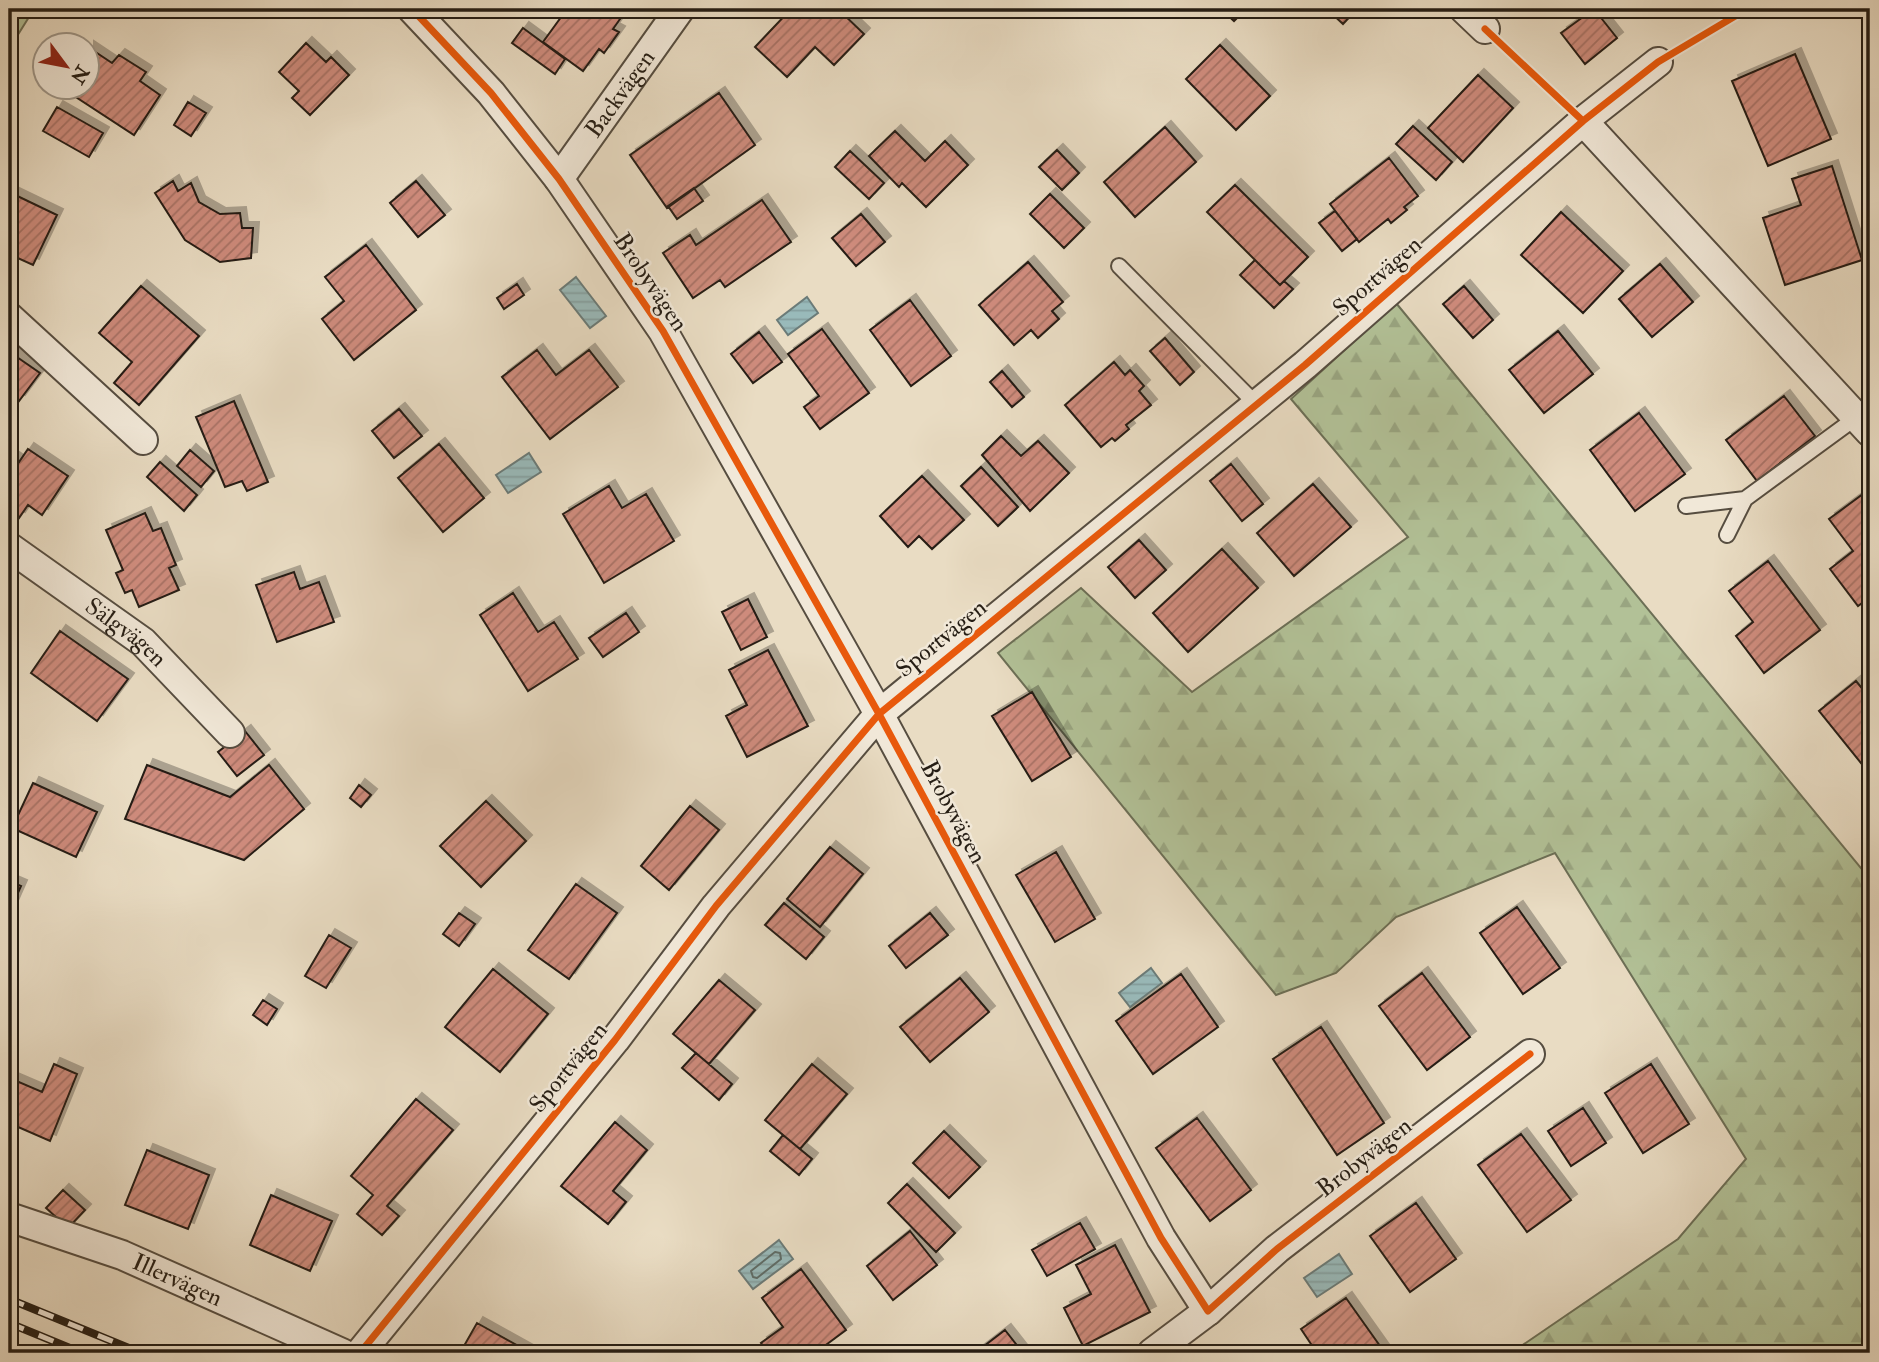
<svg xmlns="http://www.w3.org/2000/svg" width="1879" height="1362" viewBox="0 0 1879 1362" font-family="'IM FELL Double Pica',serif">
<defs>
<pattern id="forest-firs" width="22" height="20" patternUnits="userSpaceOnUse" patternTransform="scale(1.75)"><rect width="22" height="20" fill="#b2c197"/><path d="M5 1l3.5 6h-7zM16 11l3.5 6h-7z" fill="#99a581"/></pattern>
<pattern id="water-rules" width="6" height="5" patternUnits="userSpaceOnUse" patternTransform="scale(1.75)"><rect width="6" height="5" fill="#99baba"/><path d="M0 2.5h6" fill="none" stroke="#849f9f"/></pattern>
<pattern id="building-hatch" width="6" height="6" patternUnits="userSpaceOnUse" patternTransform="scale(1.75)"><rect width="6" height="6" fill="#ce8b7c"/><path d="M-1 1l2-2M0 6l6-6M5 7l2-2" fill="none" stroke="#a77164"/></pattern>
<filter id="shadow"><feDropShadow dx="6" dy="-6" stdDeviation="0" flood-color="#0004"/></filter>
</defs>
<rect width="100%" height="100%" fill="#e9dcc3"/>
<filter id="stains"><feTurbulence type="fractalNoise" baseFrequency=".00286" numOctaves="4"/><feColorMatrix values="0 0 0 0 .2 0 0 0 0 .09 0 0 0 0 .02 0 0 0 .5 -.17"/></filter>
<radialGradient id="worn" r=".72"><stop offset=".6" stop-color="#630" stop-opacity="0"/><stop offset="1" stop-color="#630" stop-opacity=".3"/></radialGradient>
<path fill="url(#forest-firs)" stroke="#6c6f56" stroke-width="2" d="M9,9h25l-25,40z
M1396,303l474,576v474h-359l167,-114 68,-80 -191,-306 -159,64 -60,56 -60,22 -278,-342 83,-65 111,104 216,-155 -117,-138z"/>
<path fill="url(#water-rules)" stroke="#6b7b78" stroke-width="2" d="M576,277l30,39 -16,12 -30,-38z
M807,297l11,16 -30,22 -11,-15z
M529,453l12,19 -33,21 -12,-18z
M1151,968l11,15 -32,24 -11,-14z
M779,1240l14,19 -40,30 -14,-18z
M1339,1254l13,20 -35,23 -13,-19z"/>
<g fill="none" stroke-linecap="round" stroke-linejoin="round">
<path stroke="#5f6c67" stroke-width="2" d="M775,1252l5,1 1,6 -24,19 -4,-1 -2,-6z"/>
</g>
<path fill="url(#building-hatch)" stroke="#251d14" stroke-width="2" filter="url(#shadow)" d="M567,9h60l-14,20 6,3 -15,21 -5,-4 -16,22 -40,-29z
M791,9h47l26,25 -30,31 -19,-18 -28,30 -32,-30z
M1221,9h25l-12,12z
M1327,9h30l-14,15z
M1594,9l23,29 -32,26 -24,-31z
M523,28l42,31 -10,15 -43,-31z
M306,43l20,19 5,-5 18,18 -39,40 -18,-17 7,-7 -20,-19z
M1220,45l50,51 -34,34 -50,-51z
M88,47l24,16 7,-8 27,17 -6,9 20,14 -26,40 -72,-47h26z
M1795,54l36,85 -63,27 -36,-85z
M1478,75l35,33 -50,54 -35,-34z
M719,93l36,52 -88,63 -37,-53z
M188,102l18,11 -15,23 -17,-11z
M57,107l46,26 -14,24 -46,-26z
M1413,126l39,36 -16,18 -40,-36z
M1165,127l31,35 -61,55 -31,-35z
M895,131l30,30 20,-20 23,24 -42,42 -24,-24 -3,4 -30,-31z
M1057,150l22,23 -17,17 -23,-23z
M850,151l34,32 -15,16 -34,-32z
M1389,158l29,38 -14,11 3,3 -16,13 -3,-4 -29,23 -29,-38z
M1832,166l30,94 -77,25 -22,-67 38,-13 -9,-26z
M173,181l5,10 13,-8 8,19 21,12 20,-1 2,15h11l-2,30 -31,4 -35,-22 -30,-47z
M416,181l29,34 -27,22 -28,-34z
M1235,185l73,72 -28,28 -73,-73z
M694,188l9,13 -26,18 -9,-13z
M9,192l48,23 -24,50 -24,-11z
M1050,194l34,34 -20,20 -34,-34z
M762,200l29,42 -66,45 -5,-7 -27,18 -30,-45 27,-18 6,10z
M1335,211l22,28 -15,12 -23,-28z
M1561,212l62,59 -40,42 -62,-58z
M861,214l24,28 -29,24 -24,-28z
M366,245l50,65 -62,50 -32,-41 22,-18 -19,-24z
M1255,260l25,25 4,-4 9,8 -19,19 -34,-33z
M1028,262l35,40 -11,9 7,8 -21,19 -7,-8 -17,15 -35,-40z
M1660,264l33,38 -41,35 -33,-38z
M517,284l7,11 -20,14 -7,-11z
M141,286l58,50 -60,69 -25,-22 18,-21 -33,-29z
M1464,286l29,34 -20,18 -30,-34z
M910,300l41,56 -40,30 -41,-56z
M822,329l47,64 -49,36 -16,-22 15,-11 -31,-42z
M1558,331l35,43 -49,39 -35,-43z
M759,332l23,30 -29,21 -22,-29z
M1165,338l29,34 -14,13 -30,-34z
M537,350l19,25 33,-25 29,37 -68,52 -48,-62z
M14,355l26,18 -21,28 -10,-8v-30z
M1114,362l11,13 5,-5 14,16 -5,5 12,14 -25,20 3,4 -14,12 -3,-3 -11,9 -36,-42z
M1002,371l22,26 -12,10 -22,-25z
M1784,396l31,40 -58,45 -31,-41z
M234,401l34,81 -21,9 -5,-10 -17,6 -29,-70z
M399,409l23,27 -28,22 -22,-27z
M1639,413l46,61 -50,37 -45,-61z
M1001,436l20,20 17,-15 31,32 -39,38 -48,-56z
M439,444l45,54 -41,34 -45,-54z
M28,449l40,27 -26,39 -14,-10 -9,13 -10,-7v-56l10,7z
M190,450l24,21 -13,16 -24,-21z
M160,462l37,33 -13,16 -37,-34z
M1231,464l32,40 -21,17 -32,-40z
M981,467l37,40 -20,19 -37,-40z
M922,476l42,44 -32,29 -13,-13 -11,11 -28,-31z
M1313,484l38,43 -57,49 -37,-43z
M609,486l13,22 24,-14 28,47 -70,42 -41,-69z
M1867,491l3,5v101l-12,9 -28,-37 23,-18 -24,-32z
M145,513l8,18 8,-3 15,37 -7,3 10,22 -40,17 -7,-17 -7,3 -9,-20 7,-3 -17,-40z
M1139,540l27,30 -31,28 -27,-31z
M1222,549l36,39 -70,64 -35,-39z
M1768,561l52,69 -56,43 -28,-37 17,-14 -24,-31z
M294,572l6,17 19,-7 15,40 -57,20 -21,-57z
M513,593l25,39 16,-10 24,37 -50,32 -48,-76z
M748,599l19,38 -26,13 -19,-38z
M626,613l13,19 -36,25 -14,-19z
M60,631l68,48 -31,42 -66,-48z
M768,650l40,76 -61,31 -21,-41 21,-11 -18,-35z
M1856,681l14,17 -1,75 -50,-62z
M1032,692l39,65 -39,24 -40,-65z
M245,731l19,24 -27,21 -19,-24z
M147,765l83,32 39,-32 35,44 -60,51 -119,-41z
M33,783l64,29 -21,45 -64,-29z
M359,785l12,10 -10,12 -11,-9z
M486,801l40,40 -45,46 -41,-41z
M690,806l29,24 -50,60 -28,-24z
M830,847l33,27 -43,53 -33,-28z
M1056,852l39,67 -40,23 -39,-67z
M9,881l12,5 -12,27z
M576,884l41,29 -48,66 -41,-29z
M784,903l40,34 -18,22 -41,-34z
M1517,907l43,61 -37,26 -43,-61z
M459,913l16,11 -16,22 -16,-12z
M930,913l18,22 -42,33 -17,-22z
M329,935l22,13 -25,40 -21,-12z
M493,969l55,45 -48,58 -55,-45z
M1422,973l48,64 -43,33 -48,-64z
M1181,974l37,53 -65,47 -37,-53z
M960,978l29,34 -59,50 -30,-35z
M719,980l36,30 -46,54 -36,-30z
M263,1000l14,9 -10,16 -14,-10z
M1321,1027l63,96 -47,32 -64,-96z
M696,1053l36,31 -13,16 -37,-32z
M54,1064l23,10 -27,67 -41,-18v-37l3,-7 30,13z
M812,1064l35,30 -47,55 -35,-29z
M1651,1064l38,60 -46,29 -38,-60z
M416,1099l37,31 -66,76 12,10 -17,19 -25,-21 16,-19 -22,-19z
M1583,1108l23,35 -35,23 -23,-35z
M1197,1118l54,72 -41,31 -54,-73z
M615,1122l32,28 -34,41 13,11 -18,22 -47,-38z
M944,1131l36,36 -31,31 -36,-35z
M1521,1134l50,66 -44,32 -49,-67z
M783,1135l29,24 -13,16 -29,-24z
M147,1150l62,25 -21,54 -63,-24z
M907,1184l48,49 -19,19 -48,-49z
M63,1190l22,20 -17,18 -22,-20z
M271,1195l61,26 -22,50 -60,-26z
M1416,1203l40,56 -46,33 -40,-56z
M1080,1223l15,26 -48,27 -15,-26z
M910,1231l27,34 -44,35 -26,-34z
M1115,1245l35,67 -67,34 -19,-38 27,-14 -15,-29z
M801,1269l45,61 -31,23h-46l-8,-10 22,-16 -21,-29z
M1346,1298l39,55h-68l-16,-24z
M477,1323l54,30h-71z
M1005,1330l18,23h-48z"/>
<g fill="none" stroke-linecap="round" stroke-linejoin="round">
<defs>
<path id="lane" d="M1119,266l138,139
M1686,506l59,-7
M1727,535l18,-36 112,-82"/>
<g id="street">
<path d="M412,9l79,84 68,86 104,152 216,383 282,524 47,73 69,-62 253,-195"/>
<path d="M1464,9l21,20"/>
<path d="M1583,121l287,311"/>
<path id="s1" d="M559,179l121,-170"/>
<path d="M9,317l134,123"/>
<path id="s2" d="M9,547l134,95 87,91"/>
<path id="s3" d="M9,1217l113,38 220,98"/>
<path d="M360,1353l255,-313 101,-134 163,-192 426,-349 278,-244 75,-59"/>
<path d="M1152,1353l56,-42"/>
</g>
</defs>
<use href="#lane" stroke="#564d40" stroke-width="18"/>
<use href="#street" stroke="#564d40" stroke-width="32"/>
<use href="#lane" stroke="#f1e8d8" stroke-width="14"/>
<use href="#street" stroke="#f1e8d8" stroke-width="28"/>
<defs>
<path id="rail" d="M9,1299l132,54
M9,1323l73,30"/>
</defs>
<use href="#rail" stroke="#251d14" stroke-width="8"/>
<use href="#rail" stroke="#f1e8d8" stroke-width="5" stroke-dasharray="16" stroke-linecap="butt"/>
<defs>
<path id="cycleway" d="M412,9l79,84 68,86 104,152 216,383 282,524 47,73 69,-62 253,-195
M1485,29l98,92
M360,1353l255,-313 101,-134 163,-192 426,-349 278,-244 75,-59 89,-53"/>
</defs>
<use href="#cycleway" stroke="#f1e8d8" stroke-width="11"/>
<use href="#cycleway" stroke="#e8590c" stroke-width="7"/>
</g>
<g text-anchor="middle" stroke-width="5" stroke-linejoin="round" paint-order="stroke">
<g font-size="24" fill="#251d14" stroke="#f1e8d8">
<text dy="8" stroke="none"><textPath href="#s1" startOffset="105">Backvägen</textPath></text>
<text transform="translate(1377 276) rotate(-41)" y="8">Sportvägen</text>
<text transform="translate(651 282) rotate(56)" y="8">Brobyvägen</text>
<text dy="8" stroke="none"><textPath href="#s2" startOffset="145">Sälgvägen</textPath></text>
<text transform="translate(941 638) rotate(-39)" y="8">Sportvägen</text>
<text transform="translate(954 812) rotate(62)" y="8">Brobyvägen</text>
<text transform="translate(568 1067) rotate(-51)" y="8">Sportvägen</text>
<text transform="translate(1364 1157) rotate(-38)" y="8">Brobyvägen</text>
<text dy="8" stroke="none"><textPath href="#s3" startOffset="180">Illervägen</textPath></text>
</g>
</g>
<rect width="1879" height="1362" fill="none" stroke="#e9dcc3" stroke-width="35"/>
<rect x="10" y="10" width="1858" height="1341" fill="none" stroke="#251d14" stroke-width="3.5"/>
<rect x="18" y="18" width="1844" height="1327" fill="none" stroke="#251d14" stroke-width="2"/>
<g transform="translate(66 66) rotate(122)"><circle r="33" fill="#f1e8d8" stroke="#9f978a" stroke-width="2"/>
<path d="M0-5L12 26L0 18L-12 26Z" fill="#8f2418"/>
<text y="-10" font-size="19" font-weight="bold" text-anchor="middle" fill="#251d14">N</text>
</g>
<rect width="100%" height="100%" filter="url(#stains)"/>
<rect width="100%" height="100%" fill="url(#worn)"/>
</svg>
